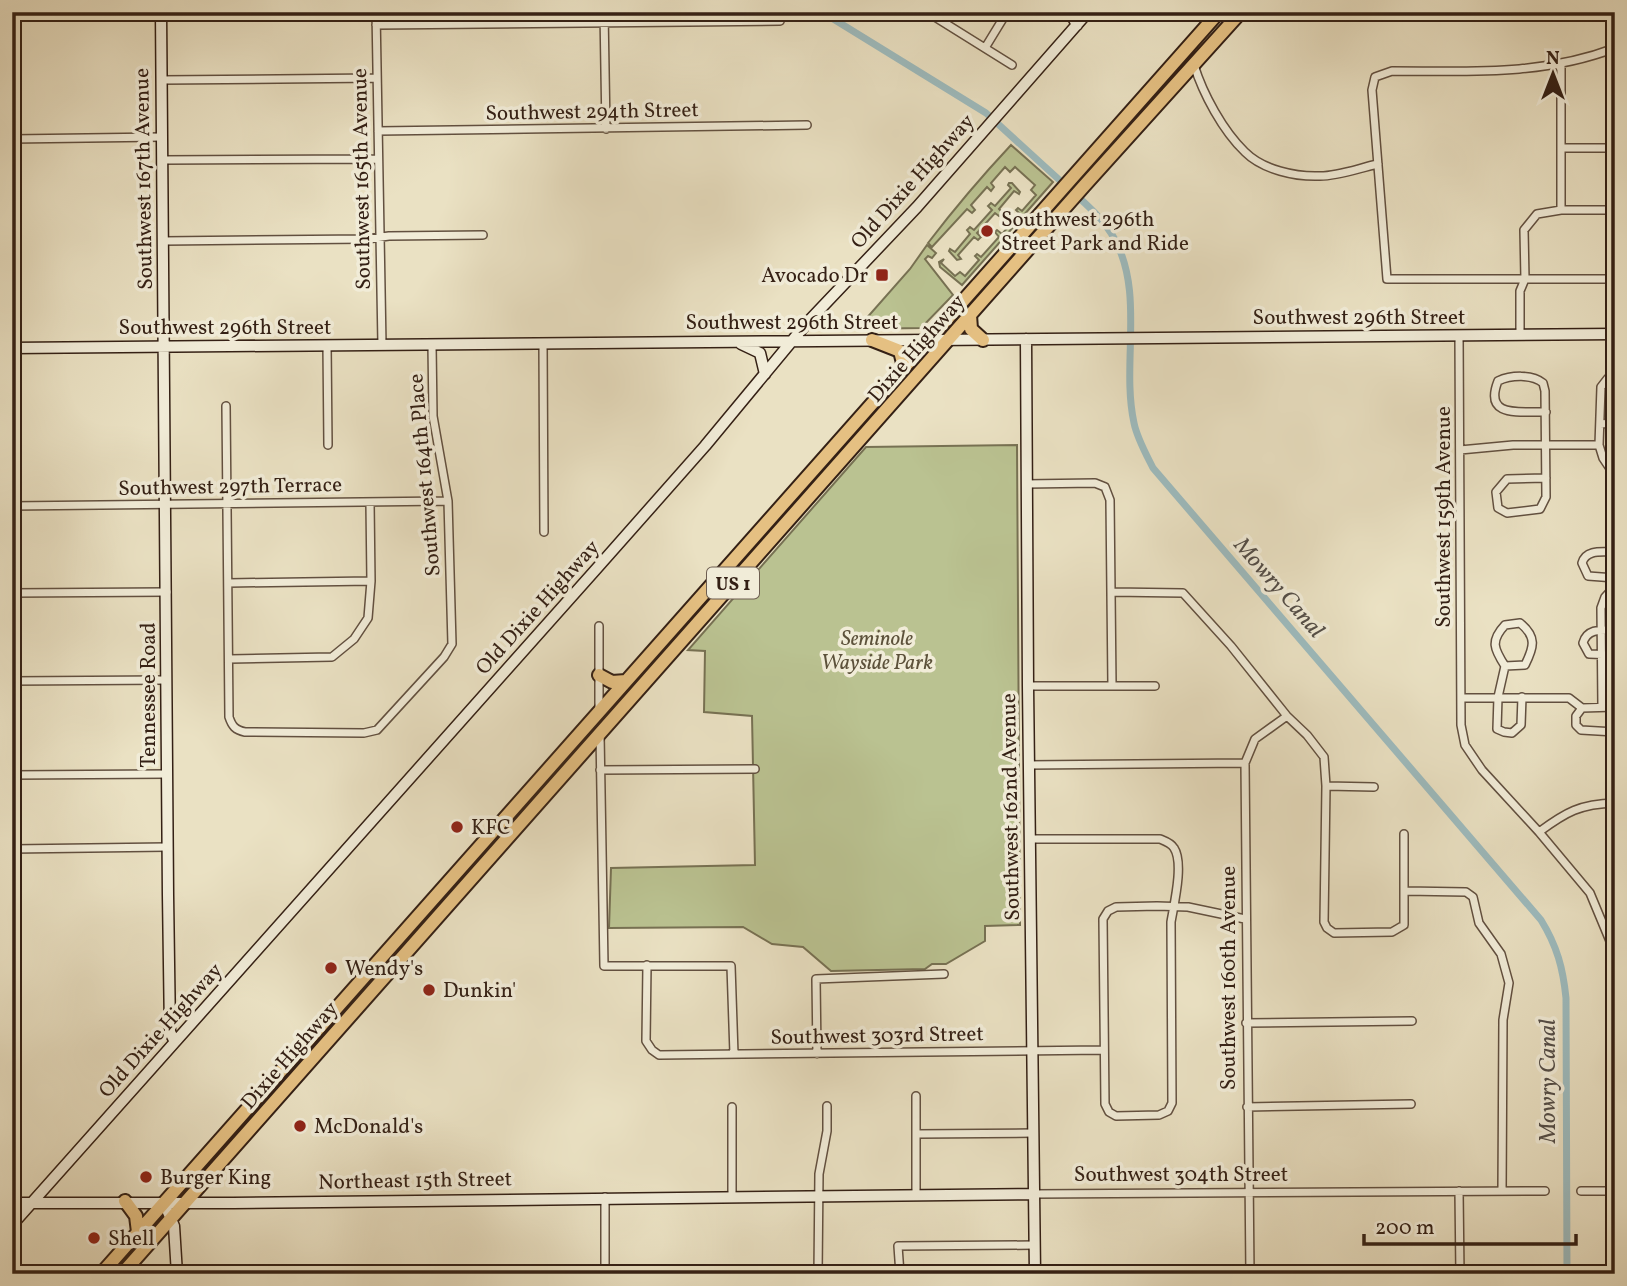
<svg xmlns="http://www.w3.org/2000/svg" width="1627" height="1286" viewBox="0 0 1627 1286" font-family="Vollkorn,serif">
<rect width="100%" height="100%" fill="#eae1c3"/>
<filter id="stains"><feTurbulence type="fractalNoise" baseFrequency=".00286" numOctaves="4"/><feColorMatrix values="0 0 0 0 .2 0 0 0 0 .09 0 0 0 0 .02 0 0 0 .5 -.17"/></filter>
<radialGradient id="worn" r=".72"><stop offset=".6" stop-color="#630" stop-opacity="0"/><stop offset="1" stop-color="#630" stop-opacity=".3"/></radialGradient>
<path fill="#bac291" stroke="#777153" stroke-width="2" d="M1011,145l42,37 -91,103 -22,-18 -1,-5 5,-3 -3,4 14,13 5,-4 5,4 14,-16 -4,-4 2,-2 4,3 18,-20 -4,-5 2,-2 5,4 18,-20 -4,-4 2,-2 4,3 14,-16 -5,-5 4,-5 -20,-18 -5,5 -5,-5 -14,16 3,4 -3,4 -4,-4 -16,18 4,5 -3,3 -5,-4 -35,38 -4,-4c26,-34 54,-67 83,-98z
M1009,183h3l8,9 -1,2 -5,-3 -15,18 4,4 -4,3 -4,-3 -18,20 4,4 -3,3 -4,-3 -16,18 3,4 -4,1 -8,-9 1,-2 5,3 15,-18 -3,-4 3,-3 4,3 18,-20 -4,-4 3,-3 4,3 16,-18 -3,-3z
M927,245l9,8 -4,5 -4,-2 -3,3 28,36 -32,33 -64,1 53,-60z
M1017,445l3,480 -35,1v15l-39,23h-14l-7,5 -94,2 -28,-24 -31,-3 -29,-17 -134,1 2,-60 144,-3 -3,-149 -48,-4 1,-61 -17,-1 178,-203z"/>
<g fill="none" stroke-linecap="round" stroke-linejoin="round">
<path stroke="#9dbbbe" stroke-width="7" d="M822,12l164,101 80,73
M1075,194c14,13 29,26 39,44 31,55 7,126 20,185 3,15 12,31 19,45l388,452c16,26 22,48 25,78l1,276"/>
<defs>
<path id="street" d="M376,12l6,333
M604,12l2,117
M927,12l85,53
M376,25l404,-4
M985,48l22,-36
M1615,48c-73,28 -147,23 -223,23l-17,6 -3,13 15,189h228
M1194,65c9,29 29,66 51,87 18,18 51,25 75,24 19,0 39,-8 58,-12
M1561,65v145
M162,80l215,-2
M378,131l429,-6
M12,139l150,-2
M1562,148h53
M163,160l215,-1
M164,241l203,-2 22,-3 94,-1
M1459,335l2,390 4,20 17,25 57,62 51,61 25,60
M1520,335v-44l5,-12 -1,-49 13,-16 24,-4h54
M543,344l1,188
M327,345l1,100
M1615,378h-7l-7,9 -2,58 4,13 12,18
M226,406l3,311c3,9 6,13 16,15l119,1 13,-3 67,-73 8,-13 -4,-143 -15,-85 -1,-71
M1546,412c-25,-1 -63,7 -48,-31 13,-6 34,-7 45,2l2,8 1,106 -6,12 -33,4 -9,-5 -2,-16 11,-13 39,-1
M1600,424l15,-1
M1460,450l53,-5h86
M1026,484l69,-1 10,4 5,13 2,185
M12,506l436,-5
M1615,552c-13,0 -29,-3 -33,11l6,13 27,2
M229,583l142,-2
M1112,592l71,1 48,53 56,70 20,19 17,22 2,29 -2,136 3,6 7,5 58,-1 12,-7v-91
M12,593l155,-1
M599,626v83
M1615,630c-13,0 -28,-2 -32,13l6,11 26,1
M230,659l102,-2 22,-18 14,-21 3,-37 -1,-78
M1505,666l20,-1c9,-18 12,-28 -5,-42l-15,2c-15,16 -11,24 0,41l-7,31 -1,32 7,3 8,1 9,-8 1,-28
M12,681l155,-1
M1028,686h127
M1461,698h108l13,10 33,-1
M1602,707l-1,-99 4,-11 10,-11
M1582,708l-6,8v9l5,5 34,2
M600,734l4,232h127l3,88
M1028,765l217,-2
M600,770l155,-1
M12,775l155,-1
M1326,786l48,1
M1539,832c27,-20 41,-28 76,-29
M1031,839h129c5,2 11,4 14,9 10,15 0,56 -3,74l1,181 -4,8 -9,4 -43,1 -7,-4 -4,-8 -2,-185 5,-8 8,-4 41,-1 31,1 57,12
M12,849l155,-2
M1405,891l61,1 7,5 6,26 22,31 8,29 -6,37 -1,171
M647,965l-1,76 6,9 7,5 444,-5
M1246,1023l166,-2
M817,1054l-1,-75 128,-5
M732,1107v89
M1247,1107l164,-3
M917,1134l116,-1
M1459,1191l1,83
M1581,1191h34
M1034,1194l511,-3
M916,1195v-99
M605,1197v77
M818,1274l1,-100 8,-43v-25
M900,1274l-2,-28 137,-1
M1250,1274l-5,-511 10,-24 32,-23"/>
<path id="secondary" d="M161,12l7,883 2,137 5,10
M1070,12l7,13
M1026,339l2,347 7,588
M741,344l19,9 5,21
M12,348l1603,-14
M12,1203h221l801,-9
M164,1203l10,23 3,48
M12,1225l586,-658 107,-121 101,-122 111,-117 171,-195"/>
<path id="highway" d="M970,315l1,14 12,11
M872,340l28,11 4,16
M599,675l13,7 14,-1
M125,1201l11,15 2,16
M101,1274l1118,-1262
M122,1274l962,-1088 157,-174"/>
</defs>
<use href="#street" stroke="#625040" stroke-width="10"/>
<use href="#secondary" stroke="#342015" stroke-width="13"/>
<use href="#highway" stroke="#342015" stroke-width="16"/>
<use href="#street" stroke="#f1ecd8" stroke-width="7"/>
<use href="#secondary" stroke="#f1ecd8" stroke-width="10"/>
<use href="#highway" stroke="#e5c082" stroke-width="12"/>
</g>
<g fill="#8f2418" stroke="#f1ecd8" stroke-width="2.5">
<circle cx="987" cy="231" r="7"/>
<rect x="875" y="268" width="14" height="14" rx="3.5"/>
<circle cx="457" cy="827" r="7"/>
<circle cx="331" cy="968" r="7"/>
<circle cx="429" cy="990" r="7"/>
<circle cx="300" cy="1126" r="7"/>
<circle cx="146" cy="1177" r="7"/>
<circle cx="94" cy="1238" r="7"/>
</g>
<g text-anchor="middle" stroke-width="7" stroke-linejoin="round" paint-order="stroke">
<rect fill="#f1ecd8" stroke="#6d5d50" stroke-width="2" x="707" y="567.5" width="52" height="31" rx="5"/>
<g font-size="19" font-weight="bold" fill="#342015">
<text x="733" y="590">US 1</text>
</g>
<g font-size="21" fill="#342015" stroke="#f1ecd8">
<text transform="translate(592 111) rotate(-1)" y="7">Southwest 294th Street</text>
<text transform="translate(143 179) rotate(-91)" y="7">Southwest 167th Avenue</text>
<text transform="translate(361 179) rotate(-91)" y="7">Southwest 165th Avenue</text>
<text transform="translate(912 181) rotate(-48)" y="7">Old Dixie Highway</text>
<text x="1359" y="324">Southwest 296th Street</text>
<text x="792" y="329">Southwest 296th Street</text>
<text x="225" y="334">Southwest 296th Street</text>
<text transform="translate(916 348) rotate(-49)" y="7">Dixie Highway</text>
<text transform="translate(424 475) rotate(-95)" y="7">Southwest 164th Place</text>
<text transform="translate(230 486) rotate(-1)" y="7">Southwest 297th Terrace</text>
<text transform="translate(1443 517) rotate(-90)" y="7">Southwest 159th Avenue</text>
<text transform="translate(537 607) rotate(-48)" y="7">Old Dixie Highway</text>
<text transform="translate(148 695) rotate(-90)" y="7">Tennessee Road</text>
<text transform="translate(1010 807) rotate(-91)" y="7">Southwest 162nd Avenue</text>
<text transform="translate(1228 978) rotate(-90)" y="7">Southwest 160th Avenue</text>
<text transform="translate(160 1030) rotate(-48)" y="7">Old Dixie Highway</text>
<text transform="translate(877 1035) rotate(-1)" y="7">Southwest 303rd Street</text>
<text transform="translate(289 1055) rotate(-49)" y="7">Dixie Highway</text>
<text x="1181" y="1181">Southwest 304th Street</text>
<text transform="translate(415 1180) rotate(-1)" y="7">Northeast 15th Street</text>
</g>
<g font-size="21" fill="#342015" stroke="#f1ecd8" text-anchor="start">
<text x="1001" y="226">Southwest 296th<tspan x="1001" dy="24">Street Park and Ride</tspan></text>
<text x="868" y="282" text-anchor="end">Avocado Dr</text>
<text x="471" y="834">KFC</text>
<text x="345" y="975">Wendy's</text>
<text x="443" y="997">Dunkin'</text>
<text x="314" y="1133">McDonald's</text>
<text x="160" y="1184">Burger King</text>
<text x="108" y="1245">Shell</text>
</g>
<g font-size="21" font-style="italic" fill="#5c513a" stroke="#f1ecd8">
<text x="877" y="645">Seminole<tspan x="877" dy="24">Wayside Park</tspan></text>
</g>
<g font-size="23" font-style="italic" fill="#544e48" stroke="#f1ecd8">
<text transform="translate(1280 587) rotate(49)" y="8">Mowry Canal</text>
<text transform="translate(1547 1081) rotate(-90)" y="8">Mowry Canal</text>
</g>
</g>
<rect width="1627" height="1286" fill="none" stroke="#eae1c3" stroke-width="42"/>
<rect x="14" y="14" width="1599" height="1258" fill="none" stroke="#342015" stroke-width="3.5"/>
<rect x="21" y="21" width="1585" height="1244" fill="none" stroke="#342015" stroke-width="2"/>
<g transform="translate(1553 74)" stroke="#f1ecd8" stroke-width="5" paint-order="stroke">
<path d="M0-5L12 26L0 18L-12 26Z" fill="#342015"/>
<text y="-10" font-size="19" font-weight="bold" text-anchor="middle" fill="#342015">N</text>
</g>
<path d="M1364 1234v10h212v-10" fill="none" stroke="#342015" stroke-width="3.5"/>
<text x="1375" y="1234" font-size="21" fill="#342015" stroke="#f1ecd8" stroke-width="5" paint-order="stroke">200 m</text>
<rect width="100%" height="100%" filter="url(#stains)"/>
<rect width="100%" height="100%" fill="url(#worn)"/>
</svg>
